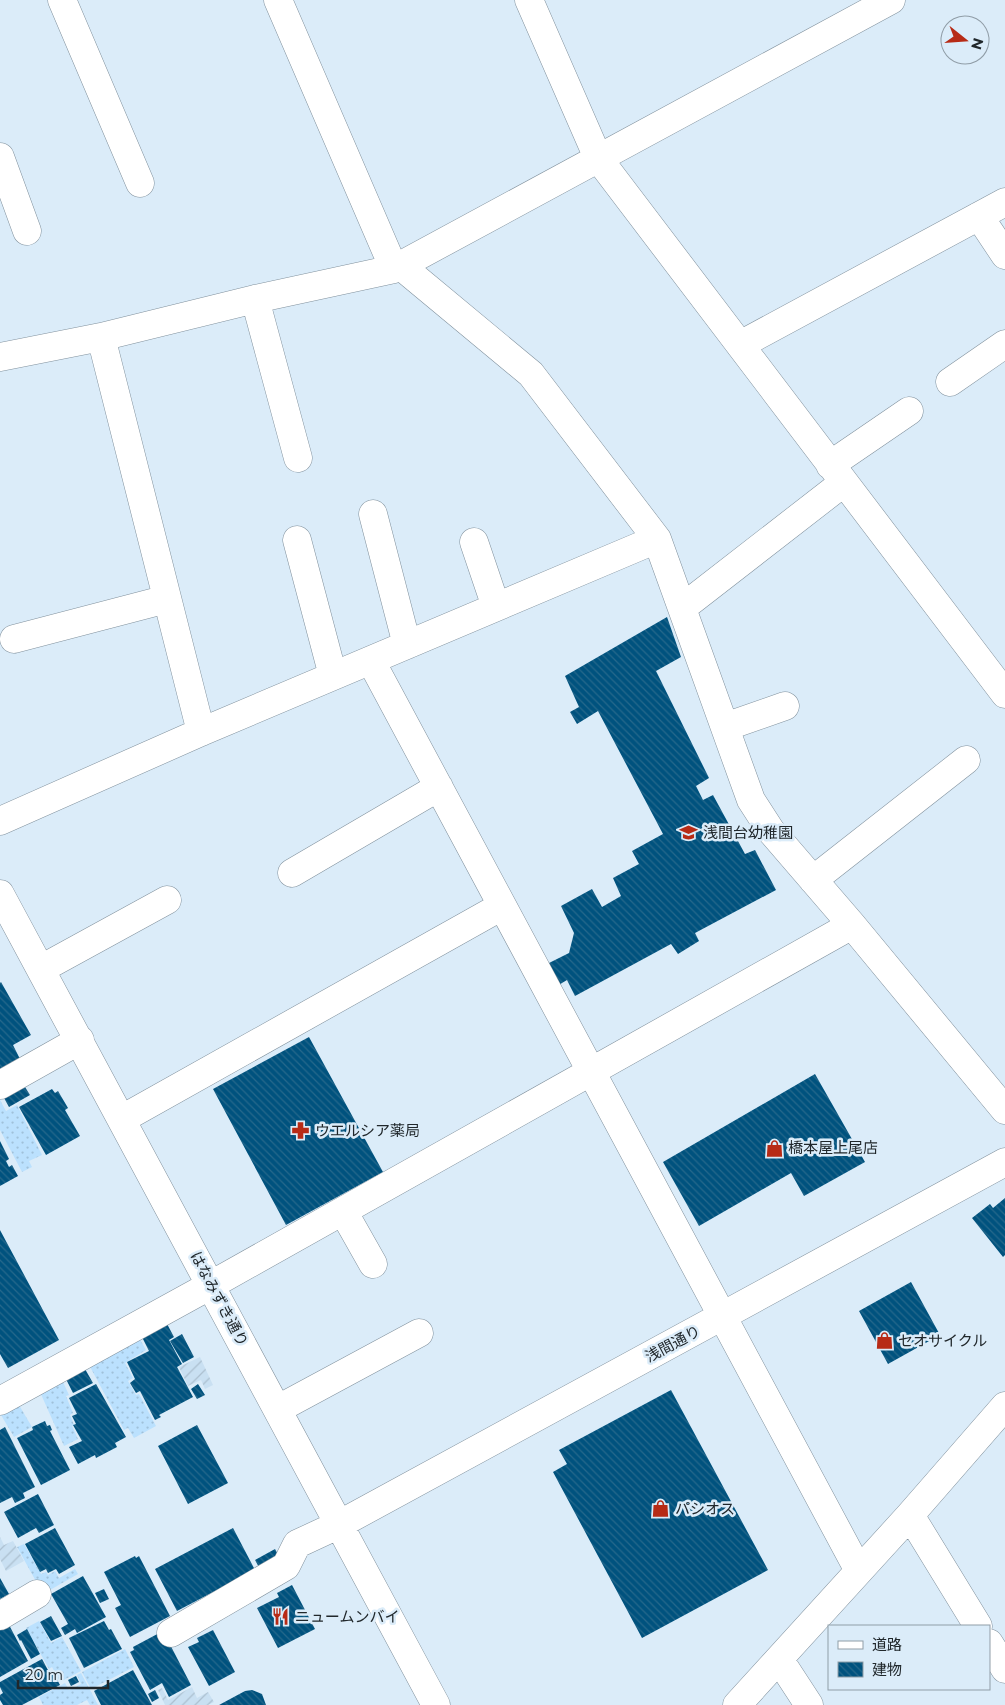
<svg xmlns="http://www.w3.org/2000/svg" width="1005" height="1705" viewBox="0 0 1005 1705" font-family="Montserrat,'Noto Sans JP',sans-serif">
<defs>
<pattern id="industrial-furrows" width="10" height="10" patternUnits="userSpaceOnUse" patternTransform="scale(1.25)"><rect width="10" height="10" fill="#c9e0f2"/><path d="M-1 1l2-2M0 10L10 0M9 11l2-2" fill="none" stroke="#acc0d0"/></pattern>
<pattern id="garden-dots" width="8" height="8" patternUnits="userSpaceOnUse" patternTransform="scale(1.25)"><rect width="8" height="8" fill="#bbe1fe"/><path d="M2 2h.1M6 6h.1" fill="none" stroke="#a0c1da" stroke-width="1.8" stroke-linecap="round"/></pattern>
<pattern id="building-back-hatch" width="6" height="6" patternUnits="userSpaceOnUse" patternTransform="scale(1.25)"><rect width="6" height="6" fill="#00527e"/><path d="M-1 5l2 2M0 0l6 6M5-1l2 2" fill="none" stroke="#26688b"/></pattern>
</defs>
<rect width="100%" height="100%" fill="#dbecf9"/>
<path fill="url(#industrial-furrows)" d="M200,1357l13,28 -8,4 -4,-9 -13,6 -9,-19z
M0,1537l4,8 9,-4 11,20 -18,10 -6,-12z
M192,1687l5,11 11,-6 6,10 -6,3h-43l-7,-15 4,-2 6,12z"/>
<path fill="url(#garden-dots)" d="M0,1100l6,11 11,-6 25,50 -13,6 3,6 -10,5 -22,-42z
M138,1336l8,14 -21,13 8,15 -5,3 8,14 3,-1 17,32 -22,12 -6,-10 -4,2 -36,-67z
M63,1382l6,13 -3,1 7,17 -3,2 4,10 -2,1 6,13 -14,7 -24,-54z
M19,1405l13,22 -18,10 -13,-22z
M24,1544l17,30 5,-2 2,3 7,-4 4,7 16,-9 3,5 -35,20 -26,-47z
M39,1621l12,22 11,-6 19,34 -21,11 -8,-15 -3,2 -23,-41z
M125,1649l9,18 -43,22 -9,-17z
M81,1673l17,32h-8l-3,-5 -10,5h-34l-4,-8 26,-14 4,7 12,-6 -4,-9z"/>
<path fill="url(#building-back-hatch)" d="M667,617l14,40 -25,14 53,107 -13,8 7,14 10,-5 32,59 10,-4 21,40 -81,43 4,8 -21,13 -7,-10 -96,52 -8,-16 -10,6 -10,-22 22,-11 5,-20 -13,-27 31,-17 10,18 19,-11 -8,-18 26,-14 -7,-13 31,-17 -65,-123 -21,13 -7,-12 9,-5 -14,-31z
M1,982l30,53 -18,10 7,14 -20,12v-88z
M309,1037l74,135 -97,53 -73,-136z
M815,1074l50,88 -61,34 -13,-23 -92,53 -36,-64z
M25,1087l5,8 -21,12 -5,-9z
M52,1089l3,4 3,-2 10,17 -3,2 15,26 -34,19 -27,-48z
M0,1141l9,18 -3,2 3,6 3,-2 6,11 -18,10z
M1005,1198v57l-2,2 -31,-39 18,-14 3,4z
M0,1230l59,110 -51,28 -8,-14z
M911,1282l29,53 -52,29 -29,-53z
M166,1322l8,15 -5,3 13,24 -5,3 16,30 -34,18 2,2 -6,3 -15,-29 -4,2 -6,-10 5,-4 -8,-17 22,-11 -9,-18z
M182,1334l12,23 -11,6 -13,-22z
M85,1369l8,14 -20,10 -7,-14z
M96,1384l30,53 -11,6 2,4 -21,11 -1,-3 -17,9 -9,-17 13,-6 -9,-16 3,-1 -4,-8 5,-2 -8,-16z
M198,1384l7,11 -8,4 -6,-10z
M671,1390l97,180 -126,68 -89,-166 14,-8 -8,-14z
M45,1421l2,5 3,-1 2,5 -2,1 20,39 -29,15 -24,-47 16,-8 -1,-3z
M197,1425l31,58 -40,21 -30,-58z
M5,1427l30,60 -12,6 2,5 -10,5 -3,-6 -12,6v-73z
M38,1494l16,31 -15,8 -3,-5 -18,10 -14,-26z
M55,1528l20,37 -16,9 -3,-5 -8,4 -2,-4 -6,3 -15,-28z
M233,1528l22,42 -78,41 -22,-42z
M275,1549l6,11 -20,11 -6,-11z
M135,1556l1,2 3,-2 31,60 -40,21 -15,-29 6,-3 -17,-33z
M83,1576l23,41 -29,16 -2,-4 -10,6 -4,-7 7,-4 -17,-30z
M0,1578l9,16 -9,5z
M292,1585l23,44 -37,19 -21,-40 22,-11 -2,-4z
M104,1589l5,10 -9,4 -5,-10z
M51,1616l11,20 -11,5 -11,-19z
M104,1621l5,9 2,-1 11,20 -38,19 -15,-30z
M8,1623l20,38 -28,16v-50z
M27,1629l13,25 -9,5 -10,-19 -1,1 -3,-6z
M213,1630l22,42 -26,14 -21,-39 11,-5 -2,-4z
M163,1631l28,54 -22,12 -7,-14 -12,7 -20,-38 4,-2 -1,-3z
M42,1659l7,13 3,-2 8,15 -38,20h-19l-3,-5v-5l3,-2 -3,-6v-5z
M133,1670l19,35h-51l-7,-14z
M76,1676l3,6 -8,4 -3,-6z
M155,1690l4,8 -7,4 -4,-8z
M252,1690l10,4 4,11h-47l26,-14z"/>
<g fill="none" stroke-linecap="round" stroke-linejoin="round">
<defs>
<path id="minor" d="M62,0l78,183
M278,0l116,269
M529,0l69,158 407,536
M0,157l27,74
M979,216l26,39
M401,266l130,108 126,165 94,261 20,31 81,94 153,185
M255,299l43,159
M101,337l100,395
M740,345l265,-143
M0,357l101,-20 154,-38 139,-30 497,-269
M950,382l55,-38
M830,465l79,-54
M373,514l34,131
M297,540l36,136
M474,542l22,65
M682,608l161,-125
M14,639l153,-40
M371,661l488,910
M725,727l60,-21
M0,821l201,-89 456,-193
M292,873l147,-86
M813,880l153,-120
M0,894l436,811
M41,969l126,-69
M0,1085l80,-45
M122,1119l380,-213
M343,1211l30,53
M0,1401l211,-116 641,-360
M278,1409l141,-76
M910,1515l68,111
M0,1616l37,-22
M171,1633l115,-67 11,-22 43,-20 665,-362
M989,1643l16,26
M779,1659l30,46
M737,1705l173,-190 95,-109"/>
</defs>
<use href="#minor" stroke="#81919d" stroke-width="29"/>
<use href="#minor" stroke="#fff" stroke-width="28"/>
</g>
<defs>
<symbol id="school-bare" viewBox="-9 -9 18 18"><path d="M0-5L7-2L0 1L-7-2ZM-4 1L0 2.5L4 1V4Q0 6-4 4Z" fill="#b72b16" stroke="#dbecf9" stroke-width="2.5" paint-order="stroke"/></symbol>
<symbol id="pharmacy-bare" viewBox="-9 -9 18 18"><path d="M-2-6h4v4h4v4h-4v4h-4v-4h-4v-4h4Z" fill="#b72b16" stroke="#dbecf9" stroke-width="2.5" paint-order="stroke"/></symbol>
<symbol id="shop-bare" viewBox="-9 -9 18 18"><path d="M-5-2.5h2.3a2.7 3.5 0 0 1 5.4 0H5L5.5 6h-11ZM-1.5-2.5h3a1.5 2.3 0 0 0-3 0Z" fill="#b72b16" stroke="#dbecf9" stroke-width="2.5" paint-order="stroke"/></symbol>
<symbol id="restaurant-bare" viewBox="-9 -9 18 18"><path d="M-5-6h1v4h1v-4h1v4h1v-4h1v5L-1.5 .5V6h-2V.5L-5-1ZM5-6V6H3V1.5H1.5Q1.5-4 5-6Z" fill="#b72b16" stroke="#dbecf9" stroke-width="2.5" paint-order="stroke"/></symbol>
</defs>
<g fill-rule="evenodd">
<use href="#school-bare" x="676" y="820" width="25" height="25"/>
<use href="#pharmacy-bare" x="288" y="1118" width="25" height="25"/>
<use href="#shop-bare" x="762" y="1136" width="25" height="25"/>
<use href="#shop-bare" x="872" y="1328" width="25" height="25"/>
<use href="#shop-bare" x="648" y="1496" width="25" height="25"/>
<use href="#restaurant-bare" x="268" y="1604" width="25" height="25"/>
</g>
<g text-anchor="middle" stroke-width="5" stroke-linejoin="round" paint-order="stroke">
<g font-size="15" fill="#20272b" stroke="#dbecf9" text-anchor="start">
<text x="703" y="838">浅間台幼稚園</text>
<text x="315" y="1136">ウエルシア薬局</text>
<text x="788" y="1153">橋本屋上尾店</text>
<text x="898" y="1346">セオサイクル</text>
<text x="675" y="1514">パシオス</text>
<text x="295" y="1622">ニュームンバイ</text>
</g>
<g font-size="15" fill="#20272b" stroke="#dbecf9">
<text transform="translate(219 1299) rotate(62)" y="5">はなみずき通り</text>
<text transform="translate(673 1344) rotate(-28)" y="5">浅間通り</text>
</g>
</g>
<rect x="828" y="1625" width="162" height="65" fill="#dbecf9" stroke="#909da7"/>
<rect x="838" y="1641" width="25" height="8" fill="#ffffff" stroke="#909da7"/>
<text x="872" y="1650" font-size="15" fill="#20272b">道路</text>
<rect x="838" y="1662" width="25" height="15" fill="url(#building-back-hatch)" stroke="#909da7"/>
<text x="872" y="1675" font-size="15" fill="#20272b">建物</text>
<g transform="translate(965 40) rotate(107)"><circle r="24" fill="#dbecf9" stroke="#909da7"/>
<path d="M0-4L9 19L0 12L-9 19Z" fill="#b72b16"/>
<text y="-8" font-size="14" font-weight="bold" text-anchor="middle" fill="#20272b">N</text>
</g>
<path d="M18 1680v8h90v-8" fill="none" stroke="#20272b" stroke-width="2.5"/>
<text x="25" y="1680" font-size="15" fill="#20272b" stroke="#dbecf9" stroke-width="4" paint-order="stroke">20 m</text>
</svg>
